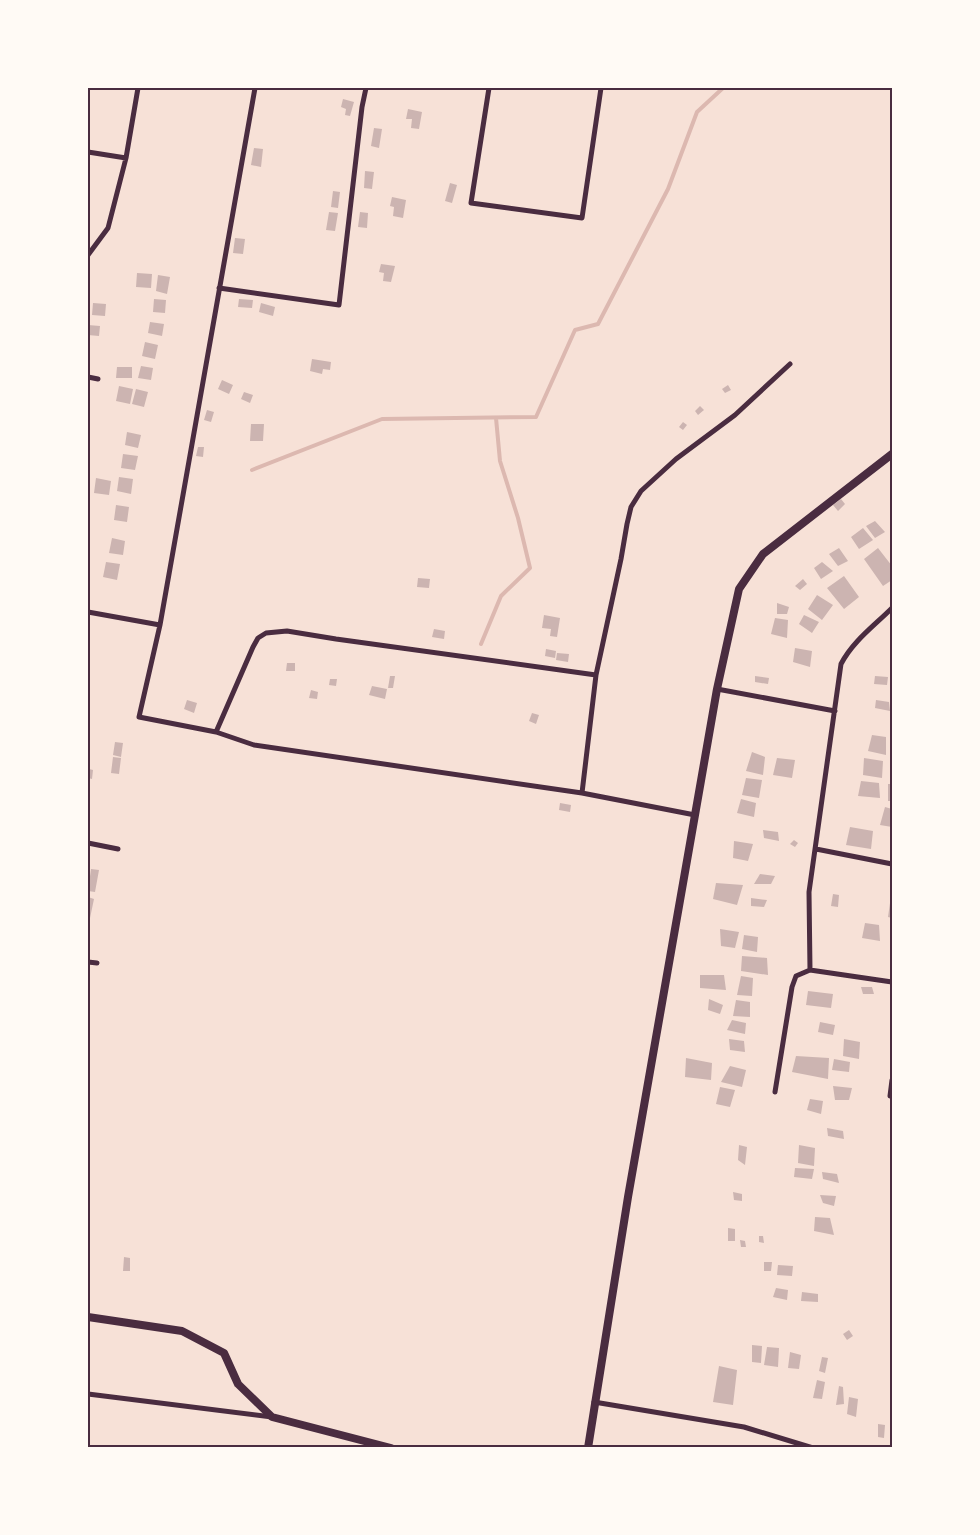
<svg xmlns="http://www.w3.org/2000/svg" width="980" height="1535" viewBox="0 0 980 1535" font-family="'DejaVu Sans',sans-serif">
<rect width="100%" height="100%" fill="#f7e1d7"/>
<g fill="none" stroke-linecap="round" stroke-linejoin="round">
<path stroke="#dcb8b0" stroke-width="4" d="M252,470l130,-51 154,-2 39,-87 23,-6 70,-135 29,-77 26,-24
M481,644l20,-48 29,-28 -12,-50 -18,-57 -4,-43"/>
</g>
<path fill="#ccb4b1" d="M343,99l11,3 -4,14 -5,-1 1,-6 -5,-2z
M408,109l14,3 -3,17 -8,-1 1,-9h-6z
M374,128l8,1 -3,19 -8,-2z
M254,148l9,1 -2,18 -10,-2z
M365,171l9,1 -2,17 -8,-1z
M450,183l7,2 -5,18 -7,-2z
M333,191l7,1 -2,16 -7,-1z
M392,197l14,3 -3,18 -10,-2 1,-9 -4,-1z
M329,212l9,1 -3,18 -9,-1z
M360,212l8,1 -1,15 -9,-1z
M235,238l10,1 -2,15 -10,-1z
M381,264l14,2 -4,16 -8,-1 1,-8 -5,-1z
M137,273l15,1 -1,14 -15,-1z
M158,275l12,2 -3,17 -11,-3z
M154,299l12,1 -1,13 -12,-1z
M239,299l14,1 -1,8 -14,-1z
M93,303l13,1 -1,12 -13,-1z
M261,303l14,4 -2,9 -14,-4z
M150,322l14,2 -2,12 -14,-3z
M88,325l12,1 -1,10 -11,-1z
M145,342l13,3 -3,14 -13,-3z
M312,359l19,3 -1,8 -7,-1 -1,5 -12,-3z
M141,366l12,2 -2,12 -13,-2z
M117,367h15v11h-16z
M222,380l11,5 -4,9 -11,-5z
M728,385l3,5 -6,3 -3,-4z
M119,386l14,3 -3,15 -14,-3z
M136,389l12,3 -4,15 -12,-3z
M244,392l9,3 -3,8 -9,-4z
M700,406l4,4 -6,5 -3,-4z
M207,410l7,2 -3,10 -7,-2z
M683,422l4,3 -4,5 -4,-3z
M251,424h13l-1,17h-13z
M127,432l14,3 -3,13 -13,-3z
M198,447h6l-1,10 -7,-1z
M123,454l15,2 -3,14 -14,-2z
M119,477l14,2 -2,15 -14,-3z
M96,478l15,3 -2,14 -15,-2z
M841,499l4,5 -7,7 -5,-6z
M116,505l13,2 -2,15 -13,-2z
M875,521l10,11 -10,6 -9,-12z
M863,528l10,12 -14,9 -8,-12z
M112,538l13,3 -2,14 -14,-2z
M839,548l9,13 -10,5 -9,-12z
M878,548l14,18v14l-9,6 -19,-27z
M106,562l14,2 -3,16 -14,-3z
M822,562l11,9 -12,8 -7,-11z
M844,576l15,21 -15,12 -17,-21z
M418,578l12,1 -1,9 -12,-1z
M803,579l4,5 -7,6 -5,-4z
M817,595l16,10 -11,15 -14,-11z
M777,603l12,4 -2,7h-10z
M544,615l16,3 -3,19 -7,-1 1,-7 -9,-1z
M804,615l15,7 -7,11 -13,-9z
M775,618l13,2 -1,18 -16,-4z
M434,629l11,2 -1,8 -12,-2z
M795,648l17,3 -2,16 -17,-5z
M546,649l10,2 -1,7 -10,-2z
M557,653l12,1 -1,8 -12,-2z
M287,663h8v8h-9z
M390,676h5l-2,12h-5z
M755,676l14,2 -1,6 -13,-2z
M875,676l13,1 -1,8 -13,-1z
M330,679h7l-1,7 -7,-1z
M372,686l15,3 -2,10 -16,-4z
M311,690l7,2 -1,7 -8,-1z
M187,700l10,3 -3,10 -10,-4z
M876,700l13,2 1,9 -15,-3z
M532,713l7,2 -3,9 -7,-3z
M872,735l14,2v18l-18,-4z
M115,742l8,1 -2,14 -8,-2z
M752,752l13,5 -2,18 -17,-4z
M113,757l8,1 -2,16 -8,-1z
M777,758l18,2 -3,18 -19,-3z
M864,758l19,3 -1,17 -19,-3z
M89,769l4,1 -1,9 -4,-1z
M746,778l16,2 -3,18 -17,-3z
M861,781l18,2 1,15 -22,-2z
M888,784h4v17h-4z
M741,799l15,4 -2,14 -17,-4z
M560,803l11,2 -1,7 -11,-2z
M885,807l7,2v18l-12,-2z
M850,827l23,4 -2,18 -25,-4z
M763,830l15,2 1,9 -15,-3z
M794,840l4,3 -3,4 -5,-3z
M734,841l19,3 -5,17 -15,-3z
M91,869l8,1 -4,22 -7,-1z
M760,874l15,2 -4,8h-17z
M716,883l27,2 -6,20 -24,-6z
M833,894l6,1 -1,12 -7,-1z
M88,897l6,2 -4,19h-2z
M751,898l16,2 -3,7 -13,-1z
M890,903h2v15l-4,-1z
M865,923l14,2 1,16 -18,-3z
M720,929l19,3 -4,16 -14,-2z
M744,935l14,2 -1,15 -15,-3z
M742,956l25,2 1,17 -27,-4z
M700,975h24l2,15 -26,-2z
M741,976l12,2 -1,18 -15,-1z
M861,987h11l2,7h-11z
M808,991l25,3 -2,14 -25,-3z
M709,999l14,6 -3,9 -12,-4z
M736,1000l14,2v15l-17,-1z
M732,1020l14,3 -1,11 -18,-4z
M820,1022l15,3 -2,10 -15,-3z
M729,1039l15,2 1,11 -15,-2z
M844,1039l16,3 -1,17 -16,-3z
M796,1056l33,2 -1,21 -36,-7z
M686,1058l26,5 -1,17 -26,-3z
M834,1059l16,3 -1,10 -17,-2z
M730,1066l16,4 -4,17 -21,-5z
M833,1086l19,2 -3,12h-14z
M720,1087l15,3 -5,17 -14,-3z
M810,1099l13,2 -2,13 -14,-4z
M827,1128l16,3 1,8 -16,-3z
M739,1145l8,2 -2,18 -7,-5z
M799,1145l16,3 -1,18 -16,-3z
M795,1168l19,1 -2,10 -18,-2z
M822,1172l15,2 2,9 -16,-4z
M733,1192l9,2v7l-8,-1z
M820,1195l16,1 -2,10 -11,-3z
M815,1217l15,1 4,17 -20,-4z
M728,1228l7,1v12h-7z
M759,1236h4l1,7 -5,-1z
M740,1240l5,1 1,6h-5z
M124,1257l6,1v13h-7z
M764,1262h8l-1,9h-7z
M778,1265l15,1 -1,10 -15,-1z
M776,1288l12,2 -1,10 -14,-3z
M802,1292l16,2v8l-17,-1z
M849,1330l4,6 -6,4 -4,-6z
M752,1345l10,1 -1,17 -9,-1z
M767,1347l12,1 -1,19 -14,-2z
M790,1352l11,3 -2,14 -11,-1z
M822,1357l6,1 -3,15 -6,-2z
M719,1366l18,4 -4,35 -20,-3z
M817,1380l8,2 -3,17 -9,-1z
M839,1386l4,1 1,17 -8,1z
M849,1397l9,2 -2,18 -9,-3z
M878,1424l7,1 -1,13 -6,-1z"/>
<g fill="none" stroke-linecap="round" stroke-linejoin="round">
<path stroke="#4a2c40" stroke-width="5" d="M255,88l-95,537 -21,92 77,15 38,13 328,48 113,22
M489,88l-18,115 111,15 19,-130
M88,152l38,6
M88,255l20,-27 18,-70 12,-70
M219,288l120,17 23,-198 4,-19
M88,377l10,2
M88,612l72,13
M717,689l118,22
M216,732l37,-85 5,-9 8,-5 21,-2 49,8 260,36
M582,793l14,-118 25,-116 6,-35 4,-17 10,-16 35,-32 59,-44 55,-51
M88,843l30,6
M816,849l76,15
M88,962l9,1
M810,970l82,12
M892,1080l-2,16h2
M775,1092l17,-105 4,-11 14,-6 -1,-78 32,-228c12,-23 33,-38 51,-56
M88,1394l184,23
M594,1402l150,25 69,21"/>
<path stroke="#4a2c40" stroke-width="8" d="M88,1317l94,14 42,22 14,31 34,33 119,31
M588,1448l40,-251 67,-382 22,-126 22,-100 24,-35 129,-100"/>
</g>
<rect width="980" height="1535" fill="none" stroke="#fffaf5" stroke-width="178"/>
<rect x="89" y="89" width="802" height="1357" fill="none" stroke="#4a2c40" stroke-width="2"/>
</svg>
